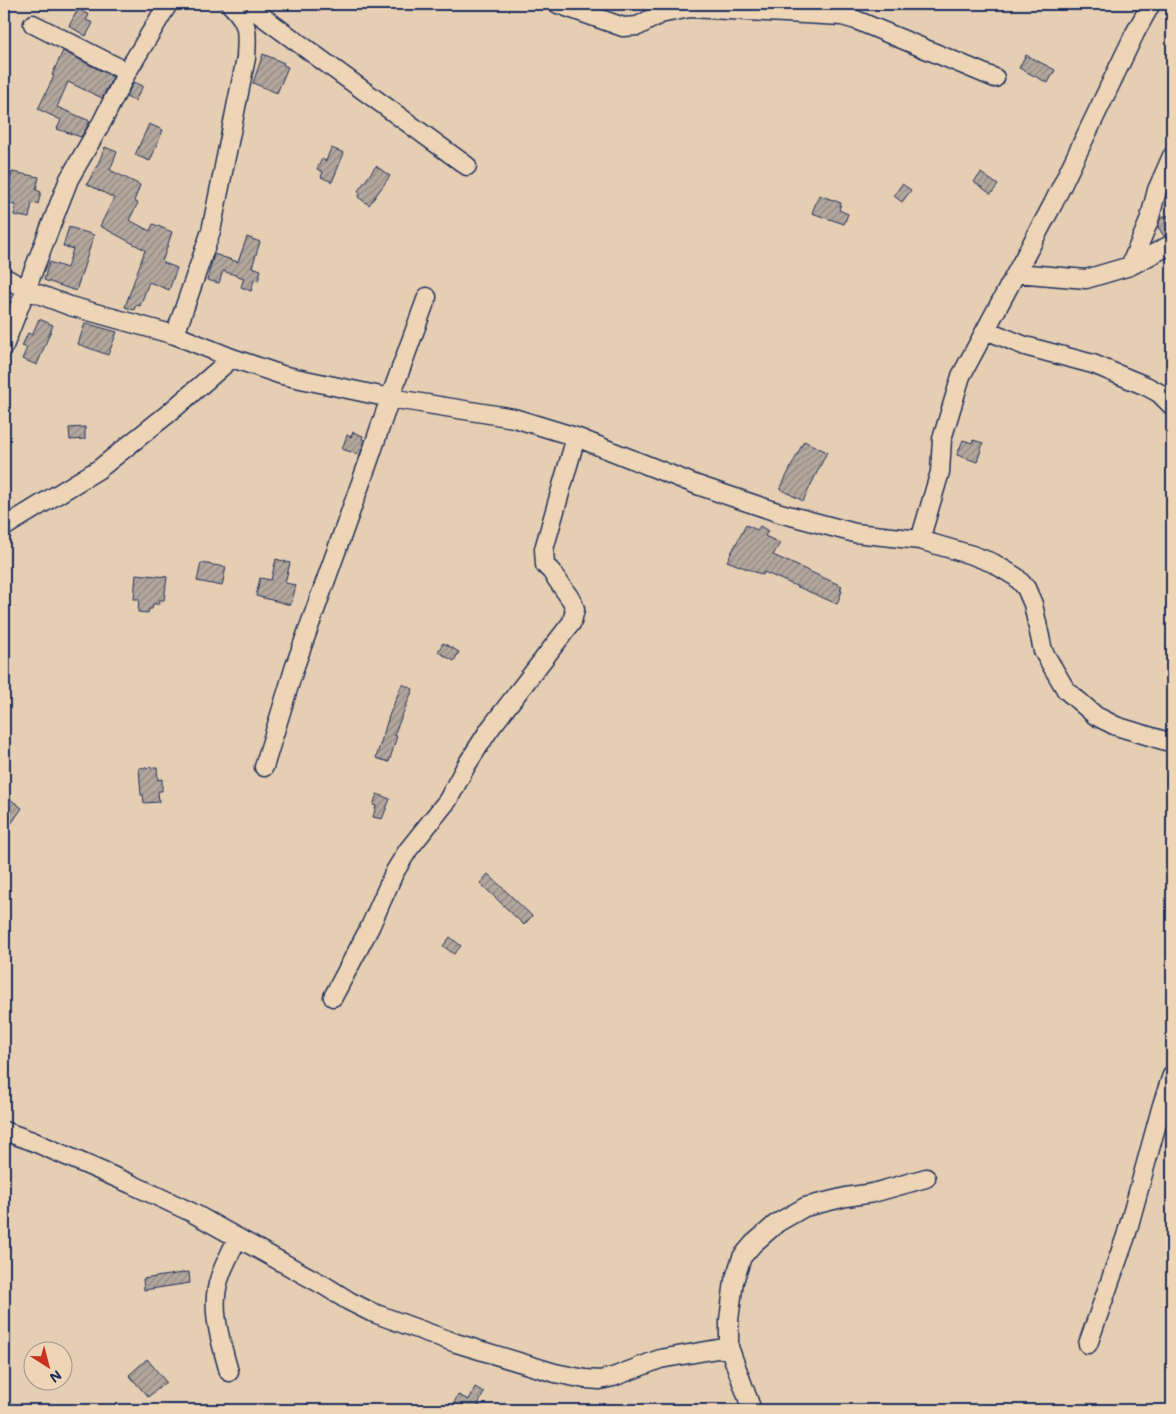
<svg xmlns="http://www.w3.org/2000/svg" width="1176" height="1414" viewBox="0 0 1176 1414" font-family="Mali,sans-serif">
<defs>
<pattern id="building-hatch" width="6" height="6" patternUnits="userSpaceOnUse" patternTransform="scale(1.25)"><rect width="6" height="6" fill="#b3a79d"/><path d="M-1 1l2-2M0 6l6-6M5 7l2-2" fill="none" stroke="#918883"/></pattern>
</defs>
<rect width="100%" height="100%" fill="#e6ceb2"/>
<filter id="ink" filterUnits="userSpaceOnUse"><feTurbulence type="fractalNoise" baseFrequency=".02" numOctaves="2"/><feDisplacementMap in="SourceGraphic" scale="10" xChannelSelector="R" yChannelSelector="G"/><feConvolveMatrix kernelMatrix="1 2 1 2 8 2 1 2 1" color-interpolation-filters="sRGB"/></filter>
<g filter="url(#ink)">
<path fill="url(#building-hatch)" stroke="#1b2f5e" d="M78,9l11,6 -3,5 7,3 -7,13 -17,-10z
M63,51l50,26 -11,21 -34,-16 -11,25 33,14 -9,16 -24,-8 4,-9 -23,-11 16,-33 -2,-1z
M263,54l21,9 -1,2 5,2 -11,26 -24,-10z
M1026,55l29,15 -7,13 -29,-15z
M134,82l9,4 -8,15 -9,-4z
M149,124l14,6 -13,31 -15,-6z
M105,147l12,5 -7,18 30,15 -6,16 4,2 -9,17 21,11 3,-7 19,8 -10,30 15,6 -8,22 -20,-8 -9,24 -4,-1 -2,5 -9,-3 20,-57 -45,-24 14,-28 -27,-14 11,-20z
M331,148l13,5 -12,29 -11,-5 2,-5 -6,-3 5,-10 4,2z
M376,166l14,10 -21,29 -11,-8 3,-4 -3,-2z
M12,172l27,5 -3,13 5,2 -3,12 -6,-1 -3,15 -15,-3 2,-10 -11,-2z
M981,173l17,12 -7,9 -17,-12z
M902,184l9,6 -9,12 -8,-6z
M819,195l22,8 -2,7 9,4 -4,10 -32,-11z
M1167,215l5,9v9l-8,3 -6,-9 2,-8z
M69,227l25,8 -18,56 -32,-11 5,-18 18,6 6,-19 -10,-3z
M247,237l13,5 -8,25 9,3 -3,11 -4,-1 -3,11 -10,-4 3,-9 -21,-7 -4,12 -12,-3 7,-26 24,8z
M39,319l14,6 -16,40 -15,-6 5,-11 -5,-2 6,-13 4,2z
M85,323l32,9 -9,23 -30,-11z
M85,427v12l-15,1 -1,-12z
M353,432l10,4 -1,3 3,1 -5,15 -18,-6 5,-14 4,2z
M963,440l9,3 1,-3 10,3 -6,19 -20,-7z
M804,441l23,11 -24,49 -23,-12z
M746,525l11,5 3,-4 8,5 -3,5 15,7 -7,12 69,31 -2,4 2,1 -5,13 -73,-32 -1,3 -36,-14z
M276,559l14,4 -5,20 11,2 -5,20 -35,-9 4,-18 11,2z
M201,563l25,4 -4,19 -25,-5z
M136,574l31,3 -3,23h-5v4h-6l-1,5h-3l-1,4 -10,-1 1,-13h-5z
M443,643l16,9 -5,9 -16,-9z
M402,684l11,5 -19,46 3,1 -8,26 -13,-4 13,-42z
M157,767l1,13 4,-1v12h-4l1,11 -15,1 -1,-8h-2l-2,-27z
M377,794l13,5 -8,20 -9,-2 3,-11 -3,-1z
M10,799l12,9 -11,16 -7,-5v-11z
M488,874l44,42 -8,9 -44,-42z
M450,937l11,9 -7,8 -11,-8z
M189,1272l1,11 -46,7 -1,-11z
M147,1359l19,23 -18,15 -19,-22z
M475,1387l9,5 -6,13 11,5h-25l-11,-5 5,-10 11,5z"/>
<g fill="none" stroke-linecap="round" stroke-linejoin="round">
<defs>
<path id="minor" d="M558,4l65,23 15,-1 22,-12 30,-6 152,8 14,4 139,58
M256,12l211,154
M33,24l94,48
M1130,266l42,-22
M1016,273l70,6 44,-13 19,-45 8,-31 15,-34
M4,277l21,12 45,17 105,29 57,23 50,17 108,23 124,20 62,19 121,48 83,28 75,20 65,7 52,15 21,8 23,14 10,11 7,16 10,47 23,39 30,26 20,10 56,17
M986,330l39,16 68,18 53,22 13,7 13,13
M175,335l36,-104 35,-173c1,-27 4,-34 -16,-54
M4,346l65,-167 33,-57 25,-50 41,-68
M4,527l95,-58 70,-56 63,-55
M920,540l20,-68 2,-33 19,-63 92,-172 82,-171 16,-29
M264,767l31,-101 74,-206 21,-62 37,-101
M333,997l37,-70 24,-54 14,-23 40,-50 18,-34 23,-36 83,-108 3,-13 -3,-8 -21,-30 -6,-6 -1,-16 32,-112
M4,1131l28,10 99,43 60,28 134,74 24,15 22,11 85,31 99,30 30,6 15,1 13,-3 47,-18 69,-12
M1088,1344l38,-108 36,-131 10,-30
M229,1372c-8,-30 -20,-65 -9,-95 4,-13 12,-26 17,-39
M752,1410l-23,-63v-27l5,-39 8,-24 11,-13 24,-21 28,-16 41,-10 27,-4 53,-15"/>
</defs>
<use href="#minor" stroke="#1b2f5e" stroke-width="21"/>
<use href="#minor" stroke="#eed5b5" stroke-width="18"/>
</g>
</g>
<rect width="1176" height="1414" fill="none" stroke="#eed5b5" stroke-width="20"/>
<rect x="10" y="10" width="1156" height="1394" fill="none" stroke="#1b2f5e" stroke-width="2" filter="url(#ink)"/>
<g transform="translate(48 1366) rotate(144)"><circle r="24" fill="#eed5b5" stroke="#9a9392"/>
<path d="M0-4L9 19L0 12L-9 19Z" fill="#c8321e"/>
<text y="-8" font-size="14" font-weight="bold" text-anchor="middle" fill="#1b2f5e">N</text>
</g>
</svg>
